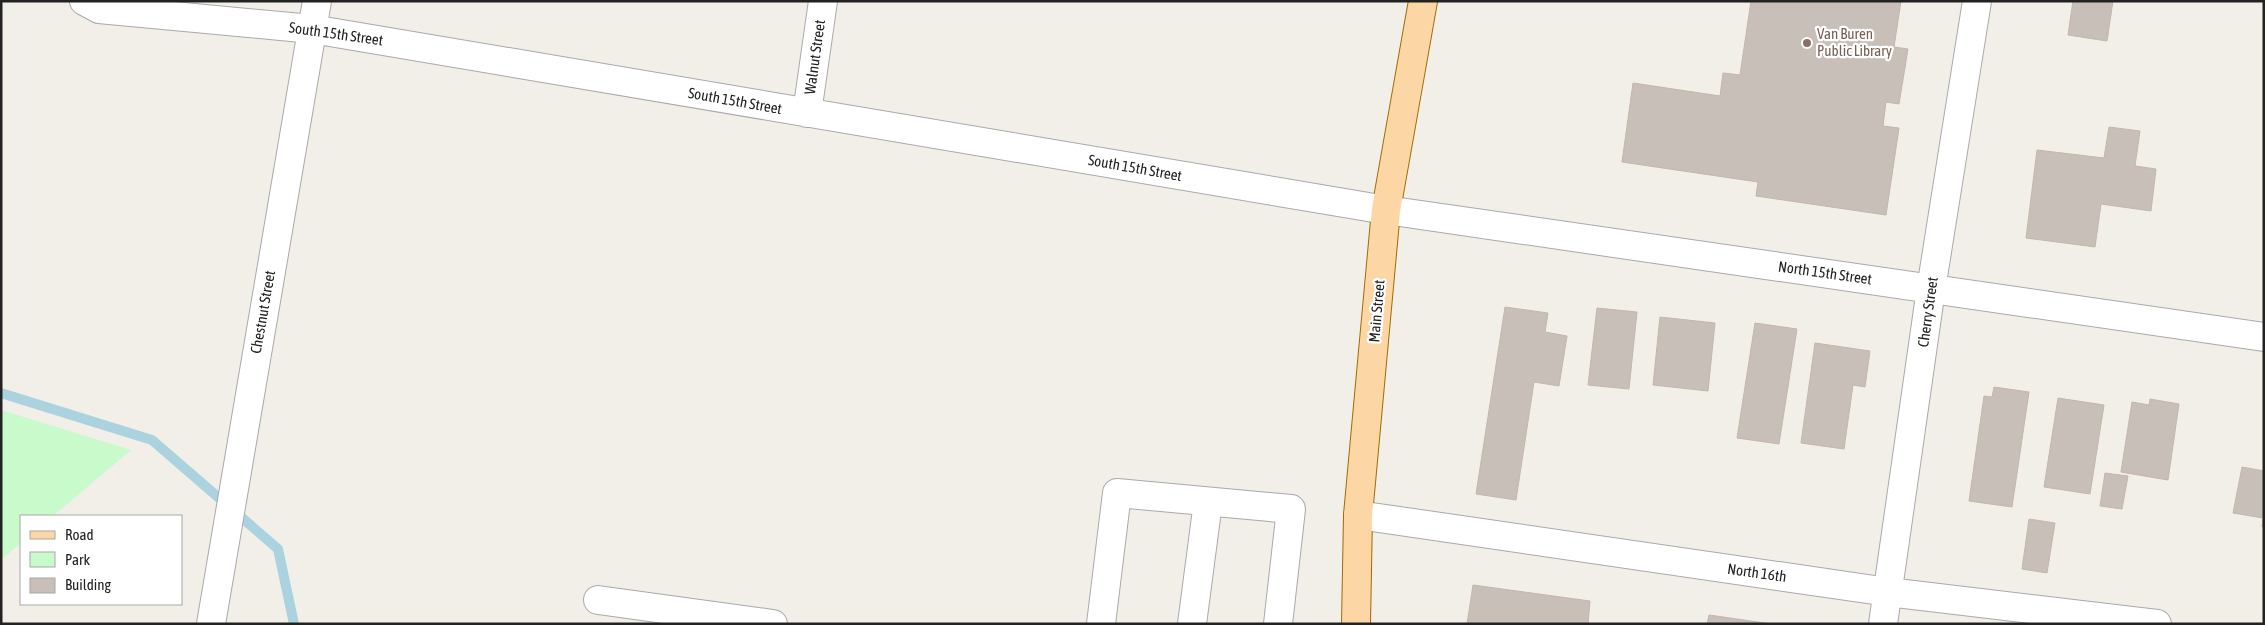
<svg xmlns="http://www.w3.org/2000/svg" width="2265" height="625" viewBox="0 0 2265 625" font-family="'Asap Condensed',sans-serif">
<rect width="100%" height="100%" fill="#f2efe9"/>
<path fill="#c8facc" d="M1,410l130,40 -78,66h-32v27l-20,17z"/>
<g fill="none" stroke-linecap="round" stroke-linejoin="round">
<path stroke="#aad3df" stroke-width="10" d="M1,393l151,47 126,109 16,75"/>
</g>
<path fill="#c7bfb8" stroke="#c4b6ab" d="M1751,1h150l-7,46 14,2 -9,55 -13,-2 -3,24 16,2 -13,87 -130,-19 2,-14 -136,-20 11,-79 87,13 3,-23 17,2z
M2073,1h40l-6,40 -39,-6z
M2109,127l31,4 -5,35 21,3 -5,42 -50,-7 -6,43 -69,-9 11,-88 67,8z
M1505,307l43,6 -3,19 22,4 -8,50 -25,-4 -18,118 -40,-6z
M1597,308l40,4 -8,77 -41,-4z
M1660,317l55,6 -7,68 -55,-6z
M1755,323l42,6 -18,115 -42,-6z
M1815,343l55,8 -5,36 -12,-2 -9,64 -43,-6z
M1994,387l35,5 -17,115 -43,-6 15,-105 8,1z
M2058,398l46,7 -14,89 -46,-7z
M2150,399l29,5 -11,76 -47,-8 11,-70 17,3z
M2242,467l22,4v56h-2l1,-9 -30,-5z
M2105,473l23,3 -6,33 -22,-3z
M2029,519l26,4 -8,50 -25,-4z
M1473,585l117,16 -2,23h-121z
M1709,615l63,9h-65z"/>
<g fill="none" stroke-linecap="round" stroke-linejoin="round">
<defs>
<path id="minor" d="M84,1l15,8 213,20 1074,181 878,127
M807,113l16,-112
M1358,515l530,77 269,32
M598,600l175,24
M211,624l106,-623
M1101,624l16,-131 174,16 -13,115
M1192,624l16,-122
M1883,624l48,-335 46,-288"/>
<path id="major" d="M1356,624l2,-109 28,-305 37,-209"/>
</defs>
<use href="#minor" stroke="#a9a9a9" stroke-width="30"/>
<use href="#major" stroke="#a06b00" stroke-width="30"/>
<use href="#minor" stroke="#fff" stroke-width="28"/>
<use href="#major" stroke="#fcd6a4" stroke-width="28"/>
</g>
<circle fill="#8d6e63" stroke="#fff" stroke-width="2" cx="1807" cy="43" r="5"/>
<g text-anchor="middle" stroke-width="4.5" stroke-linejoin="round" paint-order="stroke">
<g font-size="15" fill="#222" stroke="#fff">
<text transform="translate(336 34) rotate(8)" y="5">South 15th Street</text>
<text transform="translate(815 57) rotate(-82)" y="5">Walnut Street</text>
<text transform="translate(735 101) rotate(10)" y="5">South 15th Street</text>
<text transform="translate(1135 168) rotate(10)" y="5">South 15th Street</text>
<text transform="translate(1825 273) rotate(8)" y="5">North 15th Street</text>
<text transform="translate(1377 311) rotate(-85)" y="5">Main Street</text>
<text transform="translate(263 312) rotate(-80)" y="5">Chestnut Street</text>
<text transform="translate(1928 312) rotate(-82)" y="5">Cherry Street</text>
<text transform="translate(1757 573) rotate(8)" y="5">North 16th</text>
</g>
<g font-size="15" fill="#785e54" stroke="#fff" text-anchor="start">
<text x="1817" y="39">Van Buren<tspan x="1817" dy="17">Public Library</tspan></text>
</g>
</g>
<rect width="2265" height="625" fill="none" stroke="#222222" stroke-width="5"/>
<rect x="20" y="515" width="162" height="90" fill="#ffffff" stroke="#a7a7a7"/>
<rect x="30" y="531" width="25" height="8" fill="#fcd6a4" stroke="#a7a7a7"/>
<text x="65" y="540" font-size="15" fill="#222222">Road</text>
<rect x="30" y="552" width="25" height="15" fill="#c8facc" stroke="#a7a7a7"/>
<text x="65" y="565" font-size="15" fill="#222222">Park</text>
<rect x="30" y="578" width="25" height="15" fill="#c7bfb8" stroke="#a7a7a7"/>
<text x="65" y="590" font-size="15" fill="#222222">Building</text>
</svg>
